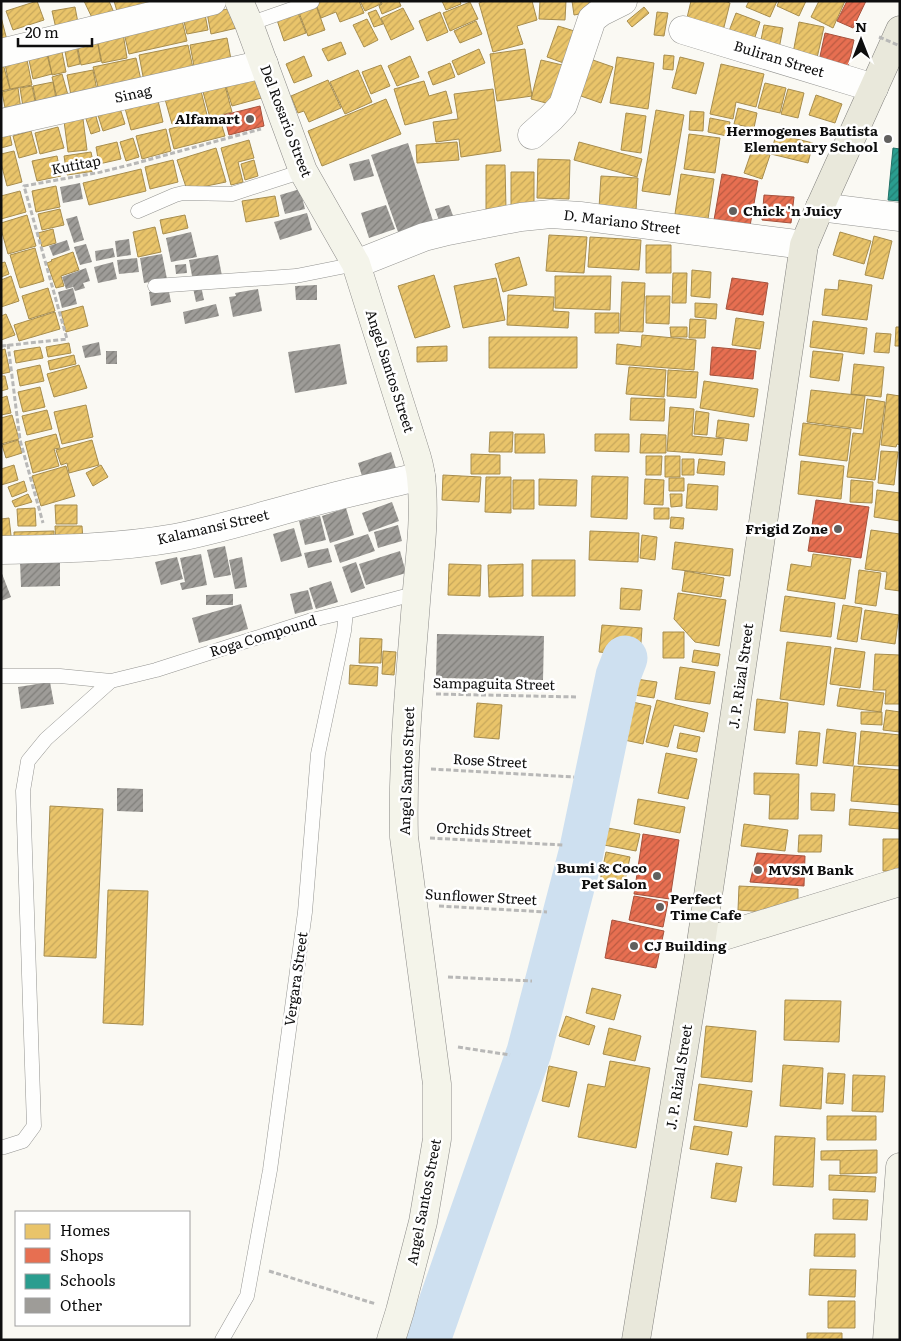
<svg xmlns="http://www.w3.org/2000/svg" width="901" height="1341" viewBox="0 0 901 1341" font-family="Literata,serif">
<defs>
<pattern id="homes-hatch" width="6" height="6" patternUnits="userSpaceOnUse" patternTransform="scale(1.25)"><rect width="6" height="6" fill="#e9c46a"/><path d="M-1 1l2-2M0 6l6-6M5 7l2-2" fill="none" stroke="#c7a75b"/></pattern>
<pattern id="shops-hatch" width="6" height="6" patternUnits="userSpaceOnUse" patternTransform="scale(1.25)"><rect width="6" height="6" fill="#e76f51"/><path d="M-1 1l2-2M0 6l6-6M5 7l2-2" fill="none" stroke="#ba5a42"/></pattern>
<pattern id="schools-hatch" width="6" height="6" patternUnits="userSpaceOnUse" patternTransform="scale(1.25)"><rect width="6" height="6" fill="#2a9d8f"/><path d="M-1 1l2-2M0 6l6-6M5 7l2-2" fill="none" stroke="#227e73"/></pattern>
<pattern id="building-hatch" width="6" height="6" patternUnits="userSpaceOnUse" patternTransform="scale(1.25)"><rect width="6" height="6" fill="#9e9c98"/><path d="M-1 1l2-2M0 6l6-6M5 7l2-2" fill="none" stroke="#7f7e7a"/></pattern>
</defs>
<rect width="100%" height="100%" fill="#faf9f3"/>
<path fill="url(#homes-hatch)" stroke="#a78d4e" d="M37,1l7,19 -31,10 -7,-19z
M84,1h25l6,14 -20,9z
M114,1h40l-35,17z
M315,1h44l5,12 -24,9 -4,-10 -15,6z
M360,1h20l1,3 -16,7z
M381,1h18l2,5 -19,8 -3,-8 3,-2z
M442,1h18l1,3 -15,6z
M484,1h48l5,19 -20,6 6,18 -30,8 -14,-49z
M540,1h26l-1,19 -26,-1z
M572,1h17l2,11 -17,3z
M691,1h33l6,2 -7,28 -37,-9z
M749,1h28l-7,16 -24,-10z
M779,1h27l-7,15 -22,-10z
M819,1h26l-12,27 -22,-11z
M470,2l8,17 -28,12 -7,-18z
M315,3l10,27 -17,6 -10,-26z
M75,7l4,21 -22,5 -5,-22z
M644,7l5,6 -17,14 -5,-6z
M233,8l4,20 -26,6 -4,-21z
M403,8l11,21 -23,11 -10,-22z
M204,9l4,21 -21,4 -5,-20z
M297,10l9,23 -22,8 -8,-24z
M376,10l7,14 -9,3 -6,-14z
M440,12l8,20 -21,9 -8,-20z
M657,12l11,1 -4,23 -10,-1z
M736,13l24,9 -6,18 -25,-9z
M181,16l6,25 -58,13 -6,-25z
M1,17l7,27 -7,2z
M367,19l11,21 -14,7 -11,-22z
M476,21l6,13 -22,9 -6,-12z
M799,22l25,5 -7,31 -24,-5z
M764,25l19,3 -5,26 -19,-4z
M558,26l23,7 -12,32 -22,-8z
M123,33l4,25 -25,5 -5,-25z
M227,38l6,32 -37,7 -6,-32z
M97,40l4,21 -20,4 -4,-22z
M341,42l5,12 -18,7 -6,-12z
M76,43l4,21 -12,3 -4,-21z
M188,45l7,32 -50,10 -6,-32z
M61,47l5,25 -14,3 -5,-25z
M479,49l6,14 -27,12 -6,-14z
M525,49l7,47 -35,5 -7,-47z
M46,51l6,23 -19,5 -5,-24z
M26,55l6,30 -22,4 -6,-30z
M664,55l10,1 -1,14 -10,-1z
M304,56l8,20 -18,7 -8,-19z
M410,56l9,21 -22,9 -9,-20z
M617,57l37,6 -6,46 -38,-6z
M680,57l24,6 -8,31 -24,-6z
M136,58l7,31 -42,10 -8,-32z
M590,59l23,8 -12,36 -23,-8z
M1,60h1l8,29 -9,2z
M541,60l30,7 -10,40 -30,-8z
M450,63l5,14 -22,8 -5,-13z
M721,64l43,10 -8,33 -20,-5 -3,17 -23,-5z
M381,65l9,21 -19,8 -9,-22z
M256,67l9,30 -33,9 -9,-29z
M93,70l6,30 -26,5 -6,-30z
M358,70l14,32 -27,12 -15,-32z
M62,74l6,21 -11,3 -5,-21z
M328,80l13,28 -32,14 -5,-11 -6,2 -7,-17z
M424,81l5,15 17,-5 6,22 -47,12 -11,-36z
M53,82l5,27 -20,4 -5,-27z
M224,82l8,30 -22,6 -8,-30z
M199,83l8,32 -35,9 -9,-32z
M765,83l21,5 -6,25 -22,-5z
M32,86l5,25 -13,2 -4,-25z
M18,88l3,22 -15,3 -4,-21z
M493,89l8,62 -40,6 -2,-18 -23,3 -3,-20 25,-3 -4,-25z
M788,89l16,4 -6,25 -17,-4z
M156,92l7,30 -32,8 -8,-29z
M816,95l26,9 -7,19 -26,-8z
M386,99l15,35 -79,32 -14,-35z
M118,102l7,22 -22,7 -7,-22z
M738,108l19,5 -3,15 -20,-4z
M656,110l28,5 -14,80 -28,-4z
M690,111l14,1 -1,19 -14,-1z
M95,113l5,18 -9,3 -6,-18z
M626,113l20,3 -5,37 -20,-3z
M219,116l6,20 -51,13 -5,-20z
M710,118l20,4 -3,14 -19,-4z
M83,119l4,31 -19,2 -4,-31z
M58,127l6,21 -24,6 -5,-21z
M166,129l5,22 -29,8 -6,-23z
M9,131l3,14 -11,3v-15z
M31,131l6,22 -18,5 -6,-22z
M689,134l31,4 -5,35 -31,-4z
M776,134l37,9 -5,20 -37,-9z
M133,138l6,19 -13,4 -6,-19z
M249,140l5,18 -16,4 5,20 -12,3 -10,-37z
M117,142l4,17 -22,5 -3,-17z
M457,142l2,18 -42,3 -1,-18z
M579,142l63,17 -5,18 -63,-17z
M216,148l10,34 -39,8 -10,-30z
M752,150l18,5 -8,24 -18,-6z
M14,151l8,31 -15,4 -6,-23v-9z
M91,152l4,19 -28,4 -3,-19z
M57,156l4,20 -24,5 -5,-20z
M538,159l32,1 -1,39 -32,-1z
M173,160l5,22 -28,7 -5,-22z
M254,160l4,16 -13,4 -4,-16z
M486,165h19l1,44h-20z
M141,169l5,22 -57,14 -6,-22z
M511,172h23v35h-23z
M681,174l33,5 -6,40 -33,-5z
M601,176l37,2 -2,32 -37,-2z
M56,186l4,21 -24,5 -4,-21z
M20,191l6,21 -25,7v-23z
M275,196l4,20 -33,6 -4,-21z
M60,209l4,16 -22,5 -4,-16z
M27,215l9,31 -28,8 -7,-25v-6z
M185,215l3,13 -25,6 -3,-14z
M155,227l6,25 -23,5 -5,-25z
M53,229l3,14 -14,4 -4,-14z
M840,232l31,9 -7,23 -31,-9z
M549,235l38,2 -3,36 -38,-2z
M874,236l18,5 -9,38 -18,-4z
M590,237l51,3 -2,30 -51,-3z
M646,245h25v28h-25z
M35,248l9,33 -24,7 -10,-33z
M73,252l6,18 -18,6 3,10 -8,2 -9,-25 5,-2 -1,-1z
M519,257l8,28 -24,7 -8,-28z
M5,262l4,12 -8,3v-14z
M692,270l19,2 -1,26 -19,-2z
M673,273h14l-1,30h-14z
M434,275l16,52 -35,11 -17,-52z
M11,276l8,25 -18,6v-27z
M555,276h56l-1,34 -55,-2z
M496,278l9,42 -42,8 -9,-42z
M839,280l33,5 -5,35 -45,-5 3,-26 13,1z
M622,282l23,1 -2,49 -23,-1z
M48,288l7,23 -26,8 -7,-23z
M508,295l46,2 -1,14 16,1 -1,16 -61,-3z
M646,296h24l-1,28 -23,-1z
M695,303l22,1 -1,15 -21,-2z
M83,306l5,20 -22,6 -5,-20z
M55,312l5,17 -41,12 -5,-16z
M595,313h24v20h-24z
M6,314l9,21 -14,5v-24z
M736,318l28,4 -4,27 -28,-4z
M690,319l16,1 -1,18h-16z
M813,321l54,7 -3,26 -54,-7z
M670,327h17v10h-16z
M896,327h4v19h-5z
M876,333l15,1 -2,19 -15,-1z
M642,335l54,5 -2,30 -78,-6 1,-20 24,3z
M489,337h88v31h-88z
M69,343l2,10 -23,4 -2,-10z
M447,346v15l-30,1v-15z
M40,347l3,11 -27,5 -2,-12z
M5,349l5,23 -9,2v-24z
M813,351l30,3 -4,27 -29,-4z
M74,355l2,9 -26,6 -2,-9z
M854,364l30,3 -3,30 -30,-3z
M40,365l4,16 -24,5 -3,-16z
M79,365l8,23 -33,9 -7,-23z
M629,367l37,3 -2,27 -38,-3z
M668,370l30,2 -2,26 -29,-2z
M1,376h4l3,13 -7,2z
M704,381l54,8 -4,28 -54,-9z
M40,387l5,20 -22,5 -5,-20z
M811,390l54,6 -4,33 -54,-7z
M887,394l13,2v49l-3,-1 -1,3 -15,-2z
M7,396l4,17 -10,2v-17z
M631,398l34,1 -1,22 -34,-1z
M867,399l18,3 -10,78 -28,-3 6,-44 10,1z
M86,405l7,32 -31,7 -8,-32z
M670,407l24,2 -2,27 32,3 -2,16 -55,-4z
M47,410l5,19 -25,6 -5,-19z
M696,411l13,2 -2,22 -13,-1z
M12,415l7,24 -18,5v-26z
M718,420l31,4 -2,17 -31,-4z
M803,423l48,6 -4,32 -48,-6z
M490,432h23l-1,20h-23z
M56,434l4,14 -6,1 5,17 -26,7 -8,-31z
M515,434h29l1,19h-30z
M595,434h34v18l-34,-1z
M641,434l25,1v18h-26z
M18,440l4,13 -16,5 -4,-13z
M92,440l7,25 -30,8 -2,-10 -6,2 -5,-15z
M881,451l17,1 -4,33 -16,-2z
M471,454l29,1v19h-29z
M646,456h16l-1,19h-15z
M665,456h15v21h-15z
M682,459h12v16h-12z
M699,459l26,3 -1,13 -27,-2z
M801,461l43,5 -3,33 -43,-5z
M14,465l4,15 -17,5v-16z
M101,465l7,12 -15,9 -7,-13z
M66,466l9,30 -34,10 -9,-30z
M443,475l38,2 -2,25 -37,-2z
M592,476l36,1 -1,42 -36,-2z
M486,477h25v36l-26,-1z
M669,478h15v13h-15z
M539,479l38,1 -1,26 -37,-1z
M645,479l19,1 -1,25 -19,-1z
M513,480h21v29h-21z
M851,480l22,2 -1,21 -22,-1z
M24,481l3,10 -15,6 -4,-10z
M688,484l30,2 -1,24 -31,-2z
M877,490l23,3v28l-26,-4z
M28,494l4,8 -17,5 -3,-6z
M670,494h12v12l-11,1z
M55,505h22v19h-21z
M35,508l1,18h-18l-1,-17z
M654,508h15v11h-15z
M671,517l13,1 -1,11 -13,-1z
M9,518l3,26 -11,1v-26z
M55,526h27l1,14 -27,6z
M871,530l29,4v57l-15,-2 2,-17 -22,-3z
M54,531v16h-40v-15z
M590,531l49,2 -1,29 -49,-2z
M642,535l15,2 -2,23 -15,-2z
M675,542l58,7 -3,27 -58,-7z
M813,554l38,5 -6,40 -58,-9 4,-26 20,3z
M532,560h43v36h-43z
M449,564l32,1 -1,31 -32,-1z
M523,564v32l-34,1 -1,-32z
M859,570l22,3 -5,33 -21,-3z
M685,571l39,7 -3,19 -39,-6z
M621,588l21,2 -2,20 -20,-1z
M678,593l48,7 -7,46 -24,-4 -21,-23z
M785,596l50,7 -4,34 -51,-6z
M843,605l19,3 -5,34 -20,-3z
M865,610l34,5 -4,29 -34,-5z
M602,625l40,3 -2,28 -41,-4z
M663,632h21v26h-21z
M360,638l22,1 -1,24h-22z
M787,642l44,5 -7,58 -44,-6z
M835,648l30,4 -5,36 -30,-4z
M694,650l26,4 -2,12 -26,-4z
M383,651l13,1 -2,23 -12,-1z
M875,654l25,1v49h-15l1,-14h-13z
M350,665l28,2 -1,19 -28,-2z
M680,667l35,5 -5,32 -35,-5z
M636,679l21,3 -3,16 -20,-3z
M840,688l44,5 -3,19 -44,-6z
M757,699l31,4 -3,30 -31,-3z
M623,700l28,6 -8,38 -28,-6z
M657,700l51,13 -4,19 -30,-7 -6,22 -22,-5z
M477,703l25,2 -3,34 -25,-2z
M886,710l14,2v20l-17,-2z
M861,712h21v13l-21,-1z
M827,729l29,4 -3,33 -30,-3z
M799,731l21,2 -3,33 -21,-2z
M861,731l39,4v31l-42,-2z
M680,733l20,4 -3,15 -20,-4z
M666,753l31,6 -9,40 -30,-6z
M854,766l46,4v35l-49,-4z
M754,773l45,1 -1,45h-29l1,-24 -16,-1z
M811,793l24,1 -1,17 -23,-1z
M638,799l47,8 -5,26 -46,-9z
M50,806l53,3 -7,149 -52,-2z
M850,809l50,4v16l-51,-4z
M744,824l44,6 -3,21 -44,-5z
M608,828l32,6 -4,17 -32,-6z
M799,835h23l-1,17h-23z
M883,839h17v32h-17z
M606,852l24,5 -6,29 -24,-5z
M739,886l59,3v16l-33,7 -27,-2z
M108,890l40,1 -5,134 -40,-2z
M592,988l29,7 -7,25 -28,-7z
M785,1000l56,1 -2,41 -55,-2z
M566,1016l29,10 -6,19 -30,-9z
M706,1026l50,5 -4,51 -51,-5z
M609,1028l32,8 -6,25 -32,-7z
M610,1061l40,7 -14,80 -58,-11 10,-53 17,3z
M783,1065l40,3 -2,41 -41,-3z
M549,1066l28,6 -8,35 -27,-6z
M828,1073l17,1 -2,30 -17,-1z
M853,1075l32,1 -2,36 -31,-1z
M699,1084l53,7 -5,36 -53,-7z
M827,1116h49v24h-49z
M694,1126l38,6 -4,23 -38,-6z
M775,1136l40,2 -2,49 -40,-2z
M877,1150v23l-37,1v-14h-19v-9z
M716,1163l26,4 -6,35 -25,-4z
M829,1175l47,2 -1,15 -46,-2z
M833,1199l35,1 -1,20 -34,-1z
M815,1234h40v23l-41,-1z
M810,1269l46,1 -1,27 -46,-2z
M828,1301h27v27h-27z
M807,1333h35v7h-35z"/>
<path fill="url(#shops-hatch)" stroke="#a6523d" d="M847,1h19l-13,27 -16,-7z
M825,33l29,7 -6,27 -29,-6z
M260,106l4,20 -35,9 -5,-20z
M722,174l36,7 -8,45 -36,-6z
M764,195l30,2 -3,26 -29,-3z
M732,278l36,5 -5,32 -37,-6z
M712,347l44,4 -3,28 -43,-4z
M816,500l53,7 -8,51 -53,-7z
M643,834l36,6 -9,59 -36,-5z
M757,853l48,3 -1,30 -54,-4z
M634,896l34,6 -5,25 -34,-7z
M612,920l52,11 -8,37 -51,-10z"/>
<path fill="url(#schools-hatch)" stroke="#227268" d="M893,148l7,1v52l-12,-1z"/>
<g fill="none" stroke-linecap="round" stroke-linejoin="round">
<path stroke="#cee0f0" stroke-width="45" d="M428,1340l101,-288 52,-199 37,-177 7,-18"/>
</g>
<path fill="url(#building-hatch)" d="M408,143l25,78 -35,11 -27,-77z
M369,159l5,17 -20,5 -5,-17z
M80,183l3,16 -20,4 -3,-16z
M300,189l5,20 -20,5 -5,-19z
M386,205l9,24 -26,9 -8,-25z
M449,205l6,16 -14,5 -6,-17z
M307,213l5,17 -32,10 -6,-18z
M77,216l7,24 -10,3 -8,-24z
M191,232l6,25 -26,5 -5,-24z
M129,239l2,16 -14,2 -2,-16z
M67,240l3,10 -17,6 -4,-10z
M86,244l6,18 -12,3 -6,-18z
M113,248l2,9 -19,4 -1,-10z
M162,254l5,25 -23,4 -4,-25z
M218,255l4,21 -29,5 -4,-21z
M137,258l2,14 -20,2 -2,-14z
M113,262l4,17 -19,4 -4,-16z
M186,264l1,9 -11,1 -1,-9z
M86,268l4,13 -7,2 2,5 -10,3 -3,-7 1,3 -7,2 -4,-12z
M317,285v15h-21l-1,-14z
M201,286l3,14 -8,2 -3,-14z
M168,287l3,15 -20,4 -2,-14z
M73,288l4,16 -15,4 -4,-16z
M258,289l4,22 -29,6 -4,-20 7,-1 -1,-3z
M216,304l3,12 -34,8 -2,-12z
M99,342l2,13 -16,3 -3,-12z
M340,344l7,40 -52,9 -7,-41z
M106,351h11v13h-11z
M391,452l7,23 -33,11 -7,-23z
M392,502l7,19 -30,11 -7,-19z
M346,508l8,27 -24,8 -8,-27z
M320,516l6,24 -21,5 -6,-24z
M398,525l4,16 -24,7 -4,-16z
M294,528l8,28 -21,6 -8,-28z
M368,534l7,17 -35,12 -6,-18z
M225,546l6,29 -17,3 -7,-28z
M328,548l4,14 -24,6 -4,-15z
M400,551l6,22 -40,12 -7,-21z
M201,554l6,31 -25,5 -2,-7 5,-1 -5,-24z
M177,557l6,22 -22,6 -6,-23z
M242,557l5,30 -12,2 -6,-29z
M60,560v26l-39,1 -1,-26z
M356,562l9,26 -14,5 -9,-26z
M1,571l10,26 -10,4z
M331,581l7,21 -22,7 -7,-21z
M308,590l5,19 -18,5 -5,-20z
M233,594v11h-27v-10z
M241,604l7,25 -49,14 -7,-25z
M437,634l107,2 -1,44 -107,-2z
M50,682l4,22 -33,5 -3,-22z
M117,788l26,1v23l-26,-1z"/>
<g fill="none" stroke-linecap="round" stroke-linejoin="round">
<defs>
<path id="lane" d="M249,24l63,-22
M138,211l37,-16 8,-2 49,1 71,-23
M155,286l141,-10 60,-12
M1,676h59l51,5 45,-11 156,-50 34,-8 71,-19
M1,1147h3l19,-6 11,-15 -11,-335 5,-30 18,-22 65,-58
M222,1340l25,-44 23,-126 35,-258 13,-158 26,-123 2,-19"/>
<path id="street" d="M683,30l191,58
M1,53l211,-52
M1,123l263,-59
M532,135l19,-17 12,-13 29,-86 9,-7 22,-11
M820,207l80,10
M356,264l68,-27 24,-6 73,-14 30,-3 29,2 224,29
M1,550c58,-1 117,-2 174,-12 52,-10 102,-27 154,-40 30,-8 61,-14 92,-22"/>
<path id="secondary" d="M239,1l10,23 54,147 53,93 58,184c3,9 6,19 7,29 5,41 -2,84 -5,125 -6,78 -14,157 -12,235l33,247v55l-14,83 -23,89 -9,29
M701,943l199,-61
M887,1340l13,-173"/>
<path id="primary" d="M636,1340l65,-397 103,-698 16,-38 80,-177"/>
</defs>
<use href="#lane" stroke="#949491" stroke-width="15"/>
<use href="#street" stroke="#949491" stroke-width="29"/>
<use href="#secondary" stroke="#8b8a88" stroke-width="29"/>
<use href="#primary" stroke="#82817e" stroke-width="29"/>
<path stroke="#b8b8b7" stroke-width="3" stroke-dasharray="5 2.5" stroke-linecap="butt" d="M8,344l12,96 23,83
M1,346l66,-7 -43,-153 77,-14 32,-8 128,-35
M436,694l142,3
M431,769l143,8
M430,838l133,7
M439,906l108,6
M448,977l84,4
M458,1047l52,8
M269,1271l107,33"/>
<use href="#lane" stroke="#fefefd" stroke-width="14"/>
<use href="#street" stroke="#fefefd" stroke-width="28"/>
<use href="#secondary" stroke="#f4f4ea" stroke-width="28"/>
<use href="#primary" stroke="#e9e8db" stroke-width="28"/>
<path stroke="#b8b8b7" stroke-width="3" stroke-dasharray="5 2.5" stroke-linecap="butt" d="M879,37l21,9"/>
</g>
<g fill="#61605e" stroke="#fff" stroke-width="2">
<circle cx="250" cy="119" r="5"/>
<circle cx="888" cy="139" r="5"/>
<circle cx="733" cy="211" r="5"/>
<circle cx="838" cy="529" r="5"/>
<circle cx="758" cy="870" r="5"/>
<circle cx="657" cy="876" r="5"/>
<circle cx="660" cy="907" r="5"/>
<circle cx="634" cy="946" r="5"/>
</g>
<g text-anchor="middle" stroke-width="5" stroke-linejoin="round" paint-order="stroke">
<g font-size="14" fill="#0e0e0e" stroke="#fff">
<text transform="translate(779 59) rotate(17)" y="5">Buliran Street</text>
<text transform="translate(133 94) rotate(-13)" y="5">Sinag</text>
<text transform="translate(286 121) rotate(69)" y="5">Del Rosario Street</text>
<text transform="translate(76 165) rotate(-11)" y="5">Kutitap</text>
<text transform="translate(622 222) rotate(7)" y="5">D. Mariano Street</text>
<text transform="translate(390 371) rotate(72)" y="5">Angel Santos Street</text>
<text transform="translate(213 527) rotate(-13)" y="5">Kalamansi Street</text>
<text transform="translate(263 636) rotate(-17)" y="5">Roga Compound</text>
<text transform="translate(741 676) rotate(-82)" y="5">J. P. Rizal Street</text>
<text transform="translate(494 684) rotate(1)" y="5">Sampaguita Street</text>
<text transform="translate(490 761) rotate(3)" y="5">Rose Street</text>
<text transform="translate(407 771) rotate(-88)" y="5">Angel Santos Street</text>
<text transform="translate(484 830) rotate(3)" y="5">Orchids Street</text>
<text transform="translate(481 897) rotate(3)" y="5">Sunflower Street</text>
<text transform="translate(296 979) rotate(-82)" y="5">Vergara Street</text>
<text transform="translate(679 1077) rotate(-81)" y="5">J. P. Rizal Street</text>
<text transform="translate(424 1202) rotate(-79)" y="5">Angel Santos Street</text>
</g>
<g font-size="14" font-weight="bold" fill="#0e0e0e" stroke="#fff" text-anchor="end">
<text x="240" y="124">Alfamart</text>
<text x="878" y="136">Hermogenes Bautista<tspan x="878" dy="16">Elementary School</tspan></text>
<text x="743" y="216" text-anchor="start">Chick 'n Juicy</text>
<text x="828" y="534">Frigid Zone</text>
<text x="647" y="873">Bumi &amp; Coco<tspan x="647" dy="16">Pet Salon</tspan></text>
<text x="768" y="875" text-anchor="start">MVSM Bank</text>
<text x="670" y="904" text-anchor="start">Perfect<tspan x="670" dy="16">Time Cafe</tspan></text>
<text x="644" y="951" text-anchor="start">CJ Building</text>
</g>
</g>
<rect width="901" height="1341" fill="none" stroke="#0e0e0e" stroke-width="5"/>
<rect x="15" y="1211" width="175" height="115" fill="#ffffff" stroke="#9f9f9f"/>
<rect x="25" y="1224" width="25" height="15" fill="#e9c46a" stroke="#9f9f9f"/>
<text x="60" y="1236" font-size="15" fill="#0e0e0e">Homes</text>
<rect x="25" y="1248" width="25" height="15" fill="#e76f51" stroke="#9f9f9f"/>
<text x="60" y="1261" font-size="15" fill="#0e0e0e">Shops</text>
<rect x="25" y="1274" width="25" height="15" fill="#2a9d8f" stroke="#9f9f9f"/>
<text x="60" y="1286" font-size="15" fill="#0e0e0e">Schools</text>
<rect x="25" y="1298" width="25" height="15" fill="#9e9c98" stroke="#9f9f9f"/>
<text x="60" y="1311" font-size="15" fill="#0e0e0e">Other</text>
<g transform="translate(861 40)" stroke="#ffffff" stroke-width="4" paint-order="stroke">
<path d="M0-4L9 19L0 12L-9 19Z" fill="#0e0e0e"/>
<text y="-8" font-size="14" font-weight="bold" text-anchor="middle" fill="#0e0e0e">N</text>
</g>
<path d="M18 38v8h74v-8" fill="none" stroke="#0e0e0e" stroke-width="2.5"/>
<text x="25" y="38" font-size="15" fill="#0e0e0e" stroke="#ffffff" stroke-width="4" paint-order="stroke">20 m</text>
</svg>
